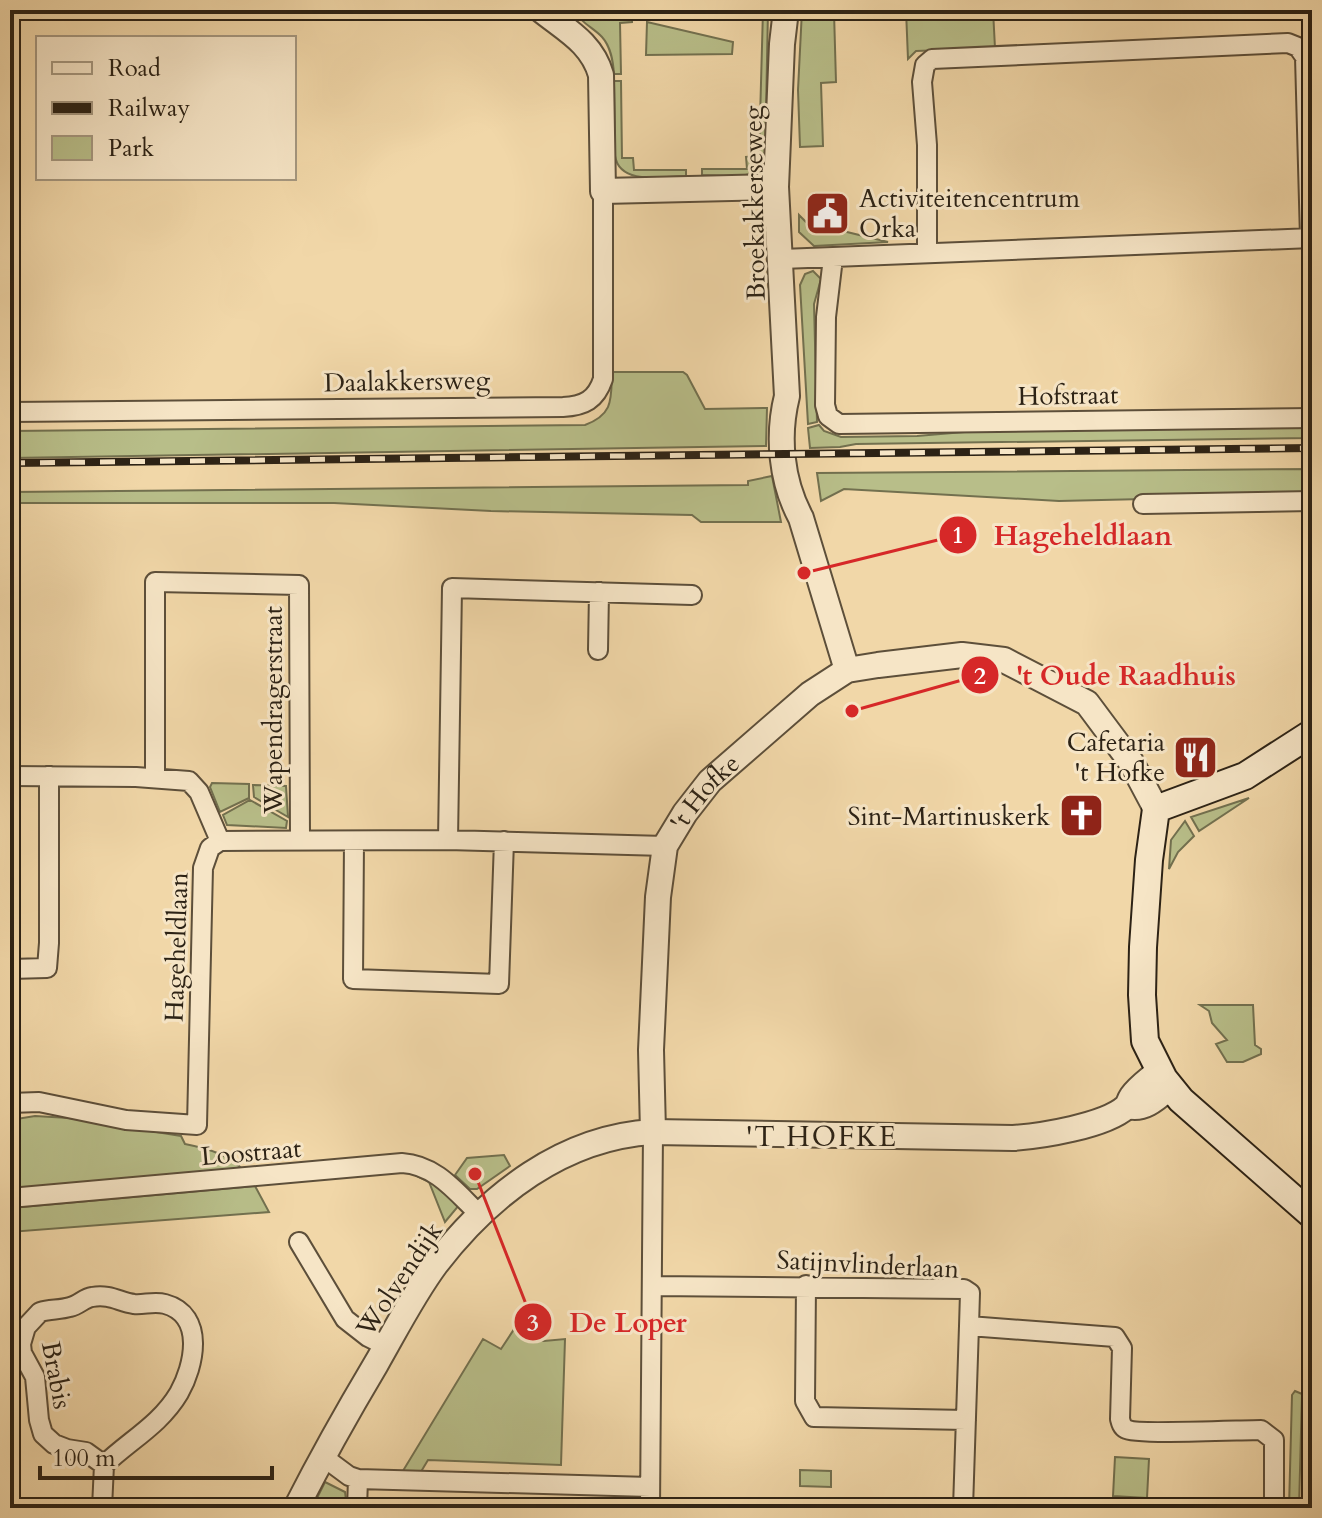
<svg xmlns="http://www.w3.org/2000/svg" width="1322" height="1518" viewBox="0 0 1322 1518" font-family="Cardo,serif">
<rect width="100%" height="100%" fill="#f1d7a8"/>
<filter id="stains"><feTurbulence type="fractalNoise" baseFrequency=".0025" numOctaves="4"/><feColorMatrix values="0 0 0 0 .2 0 0 0 0 .09 0 0 0 0 .02 0 0 0 .5 -.17"/></filter>
<radialGradient id="worn" r=".72"><stop offset=".6" stop-color="#630" stop-opacity="0"/><stop offset="1" stop-color="#630" stop-opacity=".3"/></radialGradient>
<path fill="#b8be89" stroke="#72704f" stroke-width="2" d="M575,10h22l30,8 5,-8v12l-12,1 1,51h-7c-1,-13 -3,-27 -12,-37 -8,-9 -23,-15 -27,-27z
M763,10h5l-3,152c-10,20 -43,13 -63,13v-6h45l-1,-12 13,-1z
M802,10h88l-56,2 2,70 -15,1 2,63 -23,1 -2,-57z
M906,10h87l2,38 -79,3 -8,8z
M647,22l86,20 -1,12 -86,1z
M614,81h7l1,77h11l1,12h52v6c-22,0 -66,10 -71,-20z
M799,215l7,7 82,20 -74,4 -15,-14z
M813,271l8,8 -7,25 3,118 -9,2 -8,-139 5,-11z
M612,372h71l4,3 18,34 62,-1 -1,38 -756,12v-27l575,-6c29,-11 26,-26 27,-53z
M819,425l5,6 17,6 76,-1 71,-6 324,-4v12l-456,6 -16,3 -30,1 -2,-20z
M1312,469v26l-253,6 -215,-12 -23,12 -4,-28z
M772,476l9,46h-80l-9,-7 -201,-4 -157,-8h-324v-11l738,-7v-4z
M212,783l37,1v14l-29,14 -10,-25z
M253,785l33,1 2,31 -34,-20z
M1249,798l-50,33 -8,-14z
M250,800l37,21 -1,7 -59,-3 -4,-10z
M1185,821l9,15 -16,16 -9,17 2,-29z
M1200,1005h53l2,40 6,4v5l-18,8h-16l-11,-18 11,-4 -15,-17 -3,-12z
M35,1116l34,2 112,18 4,8c20,4 48,11 60,29l-235,17v-70z
M504,1155l6,11 -33,23h-7l-15,-14 12,-17z
M422,1174l38,30 -15,18 -16,-40 -14,-7z
M255,1186l14,26 -259,20v-24z
M526,1311l14,9 -12,19 16,2 21,-2 -4,126 -133,-5 -12,20 -18,-1 85,-140 18,10z
M1295,1391l7,3 -3,114h-10l3,-113z
M1115,1457l34,2 -2,39 -34,-2z
M800,1470l31,1v16l-31,-1z
M325,1482l20,10 2,16h-35z"/>
<g fill="none" stroke-linecap="round" stroke-linejoin="round">
<defs>
<path id="minor" d="M927,253v-108l-5,-63 3,-17 7,-6 356,-16 10,4 7,10 5,181
M833,258l-7,59 -1,88 3,11 11,8 473,-6
M782,259l530,-21
M10,412l553,-5c21,-1 33,-7 40,-28v-188
M1143,504l169,-3
M598,650l1,-58
M10,776l126,1 53,4 10,11 21,49
M155,778v-196l144,3 1,254
M448,840l4,-252 240,7
M354,841l-1,138 146,5 5,-143
M10,969l37,-1 2,-25v-167
M10,1103l29,-1 87,18 71,5 6,-257 7,-20 10,-7 228,-1 217,6
M10,1198l392,-35c34,2 54,29 77,51
M299,1242l46,77 23,18 18,9
M806,1285l-1,116 9,16 152,3
M653,1286l311,3 6,4 -1,33 146,11 7,11 -2,71c1,4 2,8 6,10 9,6 116,1 135,1l13,10v68
M322,1456l27,20 9,3 292,8
M102,1508l2,-43c26,-25 56,-40 75,-72 15,-26 27,-78 -14,-89 -11,-3 -21,1 -31,0 -15,-2 -23,-10 -42,-7 -8,1 -13,8 -22,10 -10,3 -20,2 -30,5l-14,15 -5,17 1,9 13,24 4,43 4,14 11,10 13,5 19,3 18,13
M357,1508l1,-29
M650,1508l3,-376
M963,1508l6,-182"/>
<g id="tertiary">
<path d="M541,10c25,20 51,33 60,65l2,116 173,-4"/>
<path d="M786,10l-4,34 -6,143 11,209c-10,40 -6,85 14,122l46,152"/>
<path d="M1128,1106c16,5 30,-9 42,-19"/>
<path id="s1" d="M653,1132l-2,-82 7,-153 7,-51 20,-33 25,-32 100,-87 37,-24 31,-5 84,-10 42,5 83,43 44,59 25,47"/>
<path d="M296,1508c25,-49 52,-97 80,-144 19,-33 37,-69 60,-100 53,-69 127,-127 217,-132l360,6c28,-2 92,-12 113,-31 4,-5 2,-5 6,-11 6,-9 18,-17 27,-25"/>
</g>
<path id="secondary" d="M1312,733l-67,43 -89,33 -7,51 -6,87 -1,48 3,46 19,38 17,21 131,115"/>
</defs>
<use href="#minor" stroke="#5d4f3a" stroke-width="22"/>
<use href="#tertiary" stroke="#5d4f3a" stroke-width="28"/>
<use href="#secondary" stroke="#2c2215" stroke-width="30"/>
<use href="#minor" stroke="#f6e5c6" stroke-width="18"/>
<use href="#tertiary" stroke="#f6e5c6" stroke-width="24"/>
<use href="#secondary" stroke="#f6e5c6" stroke-width="26"/>
<defs>
<path id="rail" d="M10,463l1302,-15"/>
</defs>
<use href="#rail" stroke="#2c2215" stroke-width="8"/>
<use href="#rail" stroke="#f6e5c6" stroke-width="5" stroke-dasharray="15" stroke-linecap="butt"/>
</g>
<defs>
<symbol id="civic-square" viewBox="-11 -11 22 22"><rect x="-9" y="-9" width="18" height="18" rx="4" fill="#8f2418" stroke="#f6e5c6"/><path d="M-.6-6.5H3V-4.5H.6V-3L4-1V1h2V6H-6V1h2V-1L-.6-3ZM-1.2 2.5V6h2.4V2.5Z" fill="#fff"/></symbol>
<symbol id="restaurant-square" viewBox="-11 -11 22 22"><rect x="-9" y="-9" width="18" height="18" rx="4" fill="#8f2418" stroke="#f6e5c6"/><path d="M-5-6h1v4h1v-4h1v4h1v-4h1v5L-1.5 .5V6h-2V.5L-5-1ZM5-6V6H3V1.5H1.5Q1.5-4 5-6Z" fill="#fff"/></symbol>
<symbol id="church-square" viewBox="-11 -11 22 22"><rect x="-9" y="-9" width="18" height="18" rx="4" fill="#8f2418" stroke="#f6e5c6"/><path d="M-1.2-6h2.4v3.5h3.3v2.4h-3.3V6h-2.4V-.1h-3.3v-2.4h3.3Z" fill="#fff"/></symbol>
</defs>
<g fill-rule="evenodd">
<use href="#civic-square" x="802" y="188" width="51" height="51"/>
<use href="#restaurant-square" x="1170" y="732" width="51" height="51"/>
<use href="#church-square" x="1056" y="790" width="51" height="51"/>
</g>
<g text-anchor="middle" stroke-width="6" stroke-linejoin="round" paint-order="stroke">
<g font-size="26" fill="#2c2215" stroke="#f6e5c6" text-anchor="end">
<text x="859" y="207" text-anchor="start">Activiteitencentrum<tspan x="859" dy="30">Orka</tspan></text>
<text x="1165" y="751">Cafetaria<tspan x="1165" dy="30">'t Hofke</tspan></text>
<text x="1050" y="825">Sint-Martinuskerk</text>
</g>
<g font-size="26" fill="#2c2215" stroke="#f6e5c6">
<text transform="translate(754 203) rotate(-91)" y="9">Broekakkerseweg</text>
<text transform="translate(407 381) rotate(-1)" y="9">Daalakkersweg</text>
<text transform="translate(1068 395) rotate(-1)" y="9">Hofstraat</text>
<text transform="translate(273 710) rotate(-90)" y="9">Wapendragerstraat</text>
<text dy="9" stroke="none"><textPath href="#s1" startOffset="354">'t Hofke</textPath></text>
<text transform="translate(176 947) rotate(-88)" y="9">Hageheldlaan</text>
<text transform="translate(251 1152) rotate(-5)" y="9">Loostraat</text>
<text transform="translate(868 1264) rotate(3)" y="9">Satijnvlinderlaan</text>
<text transform="translate(399 1279) rotate(-56)" y="9">Wolvendijk</text>
<text transform="translate(57 1375) rotate(79)" y="9">Brabis</text>
</g>
<g font-size="28" letter-spacing="2" fill="#2c2215" stroke="#f6e5c6">
<text x="822" y="1146">'T HOFKE</text>
</g>
</g>
<path fill="none" stroke="#d62828" stroke-width="3" d="M804 573L958 535M852 711L980 675M475 1174L533 1322"/>
<g fill="#d62828" stroke="#f6e5c6" stroke-width="3">
<circle cx="804" cy="573" r="8"/>
<circle cx="852" cy="711" r="8"/>
<circle cx="475" cy="1174" r="8"/>
<circle cx="958" cy="535" r="20"/>
<circle cx="980" cy="675" r="20"/>
<circle cx="533" cy="1322" r="20"/>
</g>
<g font-size="24" text-anchor="middle" font-weight="bold" fill="#fff">
<text x="958" y="543">1</text>
<text x="980" y="684">2</text>
<text x="533" y="1331">3</text>
</g>
<g font-size="28" text-anchor="middle" font-weight="bold" fill="#d62828" stroke="#f6e5c6" stroke-width="6" stroke-linejoin="round" paint-order="stroke">
<text x="1083" y="545">Hageheldlaan</text>
<text x="1126" y="685">'t Oude Raadhuis</text>
<text x="628" y="1332">De Loper</text>
</g>
<rect width="1322" height="1518" fill="none" stroke="#f1d7a8" stroke-width="40"/>
<rect x="12" y="12" width="1298" height="1494" fill="none" stroke="#2c2215" stroke-width="4"/>
<rect x="20" y="20" width="1282" height="1478" fill="none" stroke="#2c2215" stroke-width="2"/>
<rect x="36" y="36" width="260" height="144" fill="#f6e5c6" stroke="#a5977f" stroke-width="2"/>
<rect x="52" y="62" width="40" height="12" fill="#f6e5c6" stroke="#a5977f" stroke-width="2"/>
<text x="108" y="76" font-size="24" fill="#2c2215">Road</text>
<rect x="52" y="102" width="40" height="12" fill="#2c2215" stroke="#a5977f" stroke-width="2"/>
<text x="108" y="116" font-size="24" fill="#2c2215">Railway</text>
<rect x="52" y="136" width="40" height="24" fill="#b8be89" stroke="#a5977f" stroke-width="2"/>
<text x="108" y="156" font-size="24" fill="#2c2215">Park</text>
<path d="M40 1466v12h232v-12" fill="none" stroke="#2c2215" stroke-width="4"/>
<text x="52" y="1466" font-size="24" fill="#2c2215" stroke="#f6e5c6" stroke-width="6" paint-order="stroke">100 m</text>
<rect width="100%" height="100%" filter="url(#stains)"/>
<rect width="100%" height="100%" fill="url(#worn)"/>
</svg>
